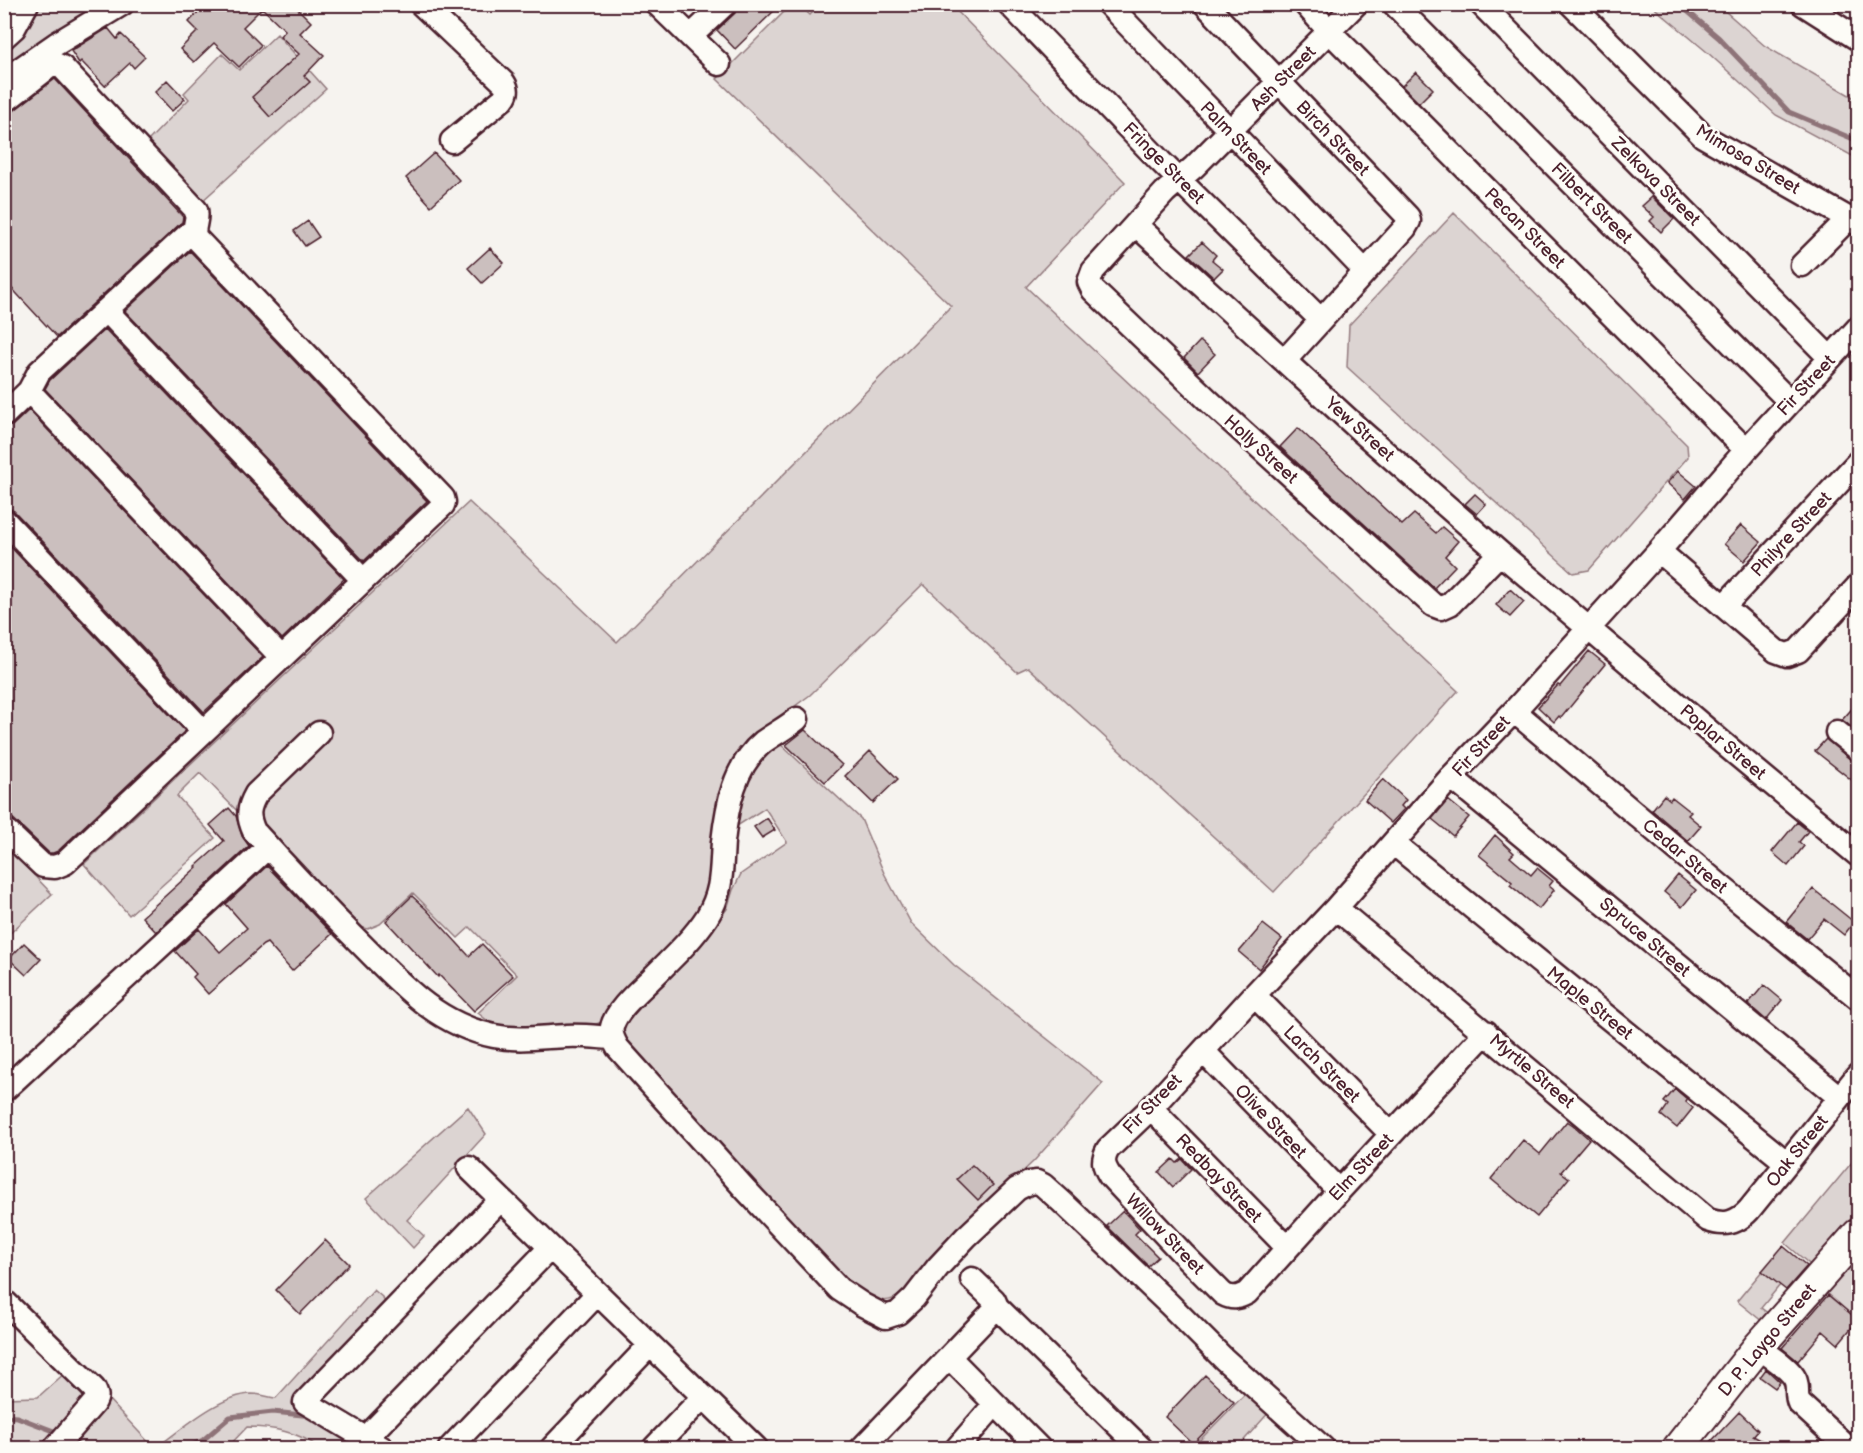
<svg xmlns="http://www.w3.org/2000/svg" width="1863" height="1453" viewBox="0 0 1863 1453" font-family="'Balsamiq Sans',sans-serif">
<rect width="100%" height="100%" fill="#f6f3ef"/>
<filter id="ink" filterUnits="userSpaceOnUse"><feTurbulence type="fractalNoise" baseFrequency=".0167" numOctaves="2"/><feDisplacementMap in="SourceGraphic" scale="12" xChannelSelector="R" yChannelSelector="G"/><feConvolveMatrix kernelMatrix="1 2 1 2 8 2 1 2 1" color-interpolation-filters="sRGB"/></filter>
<g filter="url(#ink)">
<path fill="#dcd4d2" stroke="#937a7e" stroke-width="1.5" d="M31,5h71l-97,64v-27z
M791,5h8l11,10 10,-10h131l174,177 -99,105 432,404 -184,201 -246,-225 -11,5 -94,-88 -113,111 -57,42 -21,30 -15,29 -2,22 2,37 -13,53 -102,114 -9,3c-27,3 -68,14 -92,3 -9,-3 -16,-9 -23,-15l39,-38 -47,-48 -12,11 -45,-45 -33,31 -12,5 -15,-4 -114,-112 -39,-40 -23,23 38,42 -86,77 -45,-51 385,-362 148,140 334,-336 -234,-227z
M1651,5h67l47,41 93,54v59l-82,-44 -69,-63z
M277,34l49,55 -125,113 -54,-60 42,-43 -5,-6 38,-39 17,16z
M1454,213l233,232 1,12 -99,113 -16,3 -226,-206 2,-42z
M778,742l83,77 23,54 27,50 43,42 149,118 -69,78 -117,111c-26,49 -47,25 -82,3l-214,-231 -1,-23 92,-93 15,-19 6,-19 8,-16 46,-32 -22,-34 -28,18c4,-36 15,-60 41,-84z
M5,845l47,49 -47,44z
M468,1107l18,27 -79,86 17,16 -11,12 -47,-50z
M1858,1155v64l-43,50 -30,-26z
M1858,1254v67l-32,-29z
M1762,1271l18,14 -19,23 8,6 -6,8 -26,-21z
M374,1290l8,7 3,5 -2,6 -91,95 1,4 14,3 67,38h-55c-19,-16 -48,-21 -72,-21l-20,21h-71c26,-19 63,-53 96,-54 8,0 16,3 24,4z
M66,1372l18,20v8l-38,46 -3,2h-30l-8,-10v-40l33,-1z
M1246,1393l26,16 -35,39h-42l-2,-1z
M108,1399l46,49h-85z"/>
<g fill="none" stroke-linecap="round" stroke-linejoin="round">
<path stroke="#8e7378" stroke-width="5" d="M1679,4l40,34 70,74 69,29
M4,1416l13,1 42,16
M69,1439l14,9
M186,1448l17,-8 27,-23 43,-5 39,4"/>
</g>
<path fill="#cbbfbe" stroke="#4a1f2b" stroke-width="1.5" d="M206,4h87l18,18 -11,11 24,22 -20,21 6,6 -40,35 -18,-20 47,-43 -19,-18 5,-6 -23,-22 -19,19 18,18 -22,22 -25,-24 -20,19 -14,-13 18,-18 -9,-9z
M738,4h43l-46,45 -18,-19 18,-17z
M108,28l9,11 4,-5 24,23 -11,11 -4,-5 -25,23 -24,-25 -2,2 -8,-12z
M1416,72l17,17 -14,14 -17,-17z
M55,79l128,138 -1,5 -125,115 -53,-57v-162z
M167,80l18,19 -13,12 -17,-19z
M434,153l25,27 -28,26 -25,-28z
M1652,197l22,22 -13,13 -11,-11 4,-4 -12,-11z
M308,221l11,16 -14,9 -11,-15z
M1202,242l14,13 -4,5 11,9 -9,9 -25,-23z
M490,248l14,15 -22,20 -14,-15z
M190,251l237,250 -63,60 -239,-250z
M105,329l239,250 -62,60 -237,-250 5,-9z
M1200,341l15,13 -17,18 -14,-14z
M29,410l234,247 -59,55 -190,-201 -10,-4v-79l9,-3z
M1298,428l104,97 12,-11 22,19 6,-6 16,14 -13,15 10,10 -21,22 -154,-141z
M1678,471l18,15 -11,13 -18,-16z
M1475,494l11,10 -9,10 -12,-10z
M1741,525l20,17 -17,19 -20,-17z
M4,540l181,191 -127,120 -5,2h-4l-45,-43z
M1510,589l14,13 -14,15 -14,-12z
M1589,651l16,13 -44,54 -2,-2 -5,6 -16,-15 20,-22 2,1z
M1858,702v30l-16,-12z
M805,730l37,35 -17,17 -39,-37z
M1826,739l24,20 8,3v23l-43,-34z
M870,751l28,28 -25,24 -28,-27z
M1383,779l23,21 -5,6 3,3 -13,14 -26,-23z
M1664,795l6,5 2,-3 19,15 -3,3 13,11 -13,15 -36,-31z
M1448,800l21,17 -16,19 -21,-17z
M229,808l7,8 6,20 7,10 -93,86 -14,-15 55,-50 -1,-1 28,-25 -14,-16z
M767,818l8,12 -13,8 -8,-11z
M1797,822l11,9 -9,11 5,4 -16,20 -16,-14z
M1495,835l19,18 -4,4 21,18 6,-7 16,13 -4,5 5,4 -15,19 -29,-24 2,-3 -33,-27z
M267,866l65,68 -40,37 -25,-28 -4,2 -55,49 -15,-17 3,-3 -21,-23 24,-22 21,23 27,-24 -21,-24z
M1678,875l18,15 -14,17 -18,-15z
M1813,889l41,33 -10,13 -20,-16 -17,20 -21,-17z
M412,896l14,13 43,47 13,-12 31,32 -39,35 -35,-36 -1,2 -52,-56z
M1263,924l19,15 -23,30 -20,-17z
M24,943l17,16 -15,16 -17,-16z
M1764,985l18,15 -16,20 -18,-16z
M1675,1089l12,10 -1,3 7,6 -16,20 -16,-13 7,-10 -4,-3z
M1567,1121l6,4 16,14 -28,33 8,6 -32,39 -46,-38 32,-39 17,14z
M1173,1159l4,4 5,-4 9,10 -18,18 -14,-15z
M972,1165l21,20 -15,15 -21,-21z
M1123,1211l17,18 -5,5 23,23 -10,9 -41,-40z
M325,1240l24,24 -49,50 -24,-24z
M1783,1246l24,20 -21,24 -24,-19z
M1828,1295l30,25 -20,24 -15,-13 -25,30 -16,-13z
M1766,1369l14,13 -5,6 -15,-11z
M1205,1375l29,27 -41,42 -28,-27z
M1739,1412l19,18 -5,6 25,13h-74z"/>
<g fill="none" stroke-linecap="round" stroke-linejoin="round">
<defs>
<path id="minor" d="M421,4l83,79c4,6 4,10 -1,16l-51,42
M657,4l62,60
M1009,4l151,157 161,159
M1108,4l257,267
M1205,4l203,213 1,4 -4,7 -120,132
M1305,4l25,28 416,418
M1356,4l-162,163 -29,25 -72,79 -4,11 4,8 117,112 223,203 8,3 9,-4 50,-51
M1394,4l396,398
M1481,4l349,354
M1571,4l132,132 155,88
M1803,4l55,35
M691,36l34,-32
M4,37l10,-9 13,-24
M4,80l52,-36 66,-40
M4,102l46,-36 8,-1 4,2 134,143c3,10 -5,19 0,28l247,260 1,4 -1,3 -378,358 -10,4 -12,-1 -39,-37
M1136,225l226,207 138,121 230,196 128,106
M1802,265l47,-47
M106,310l257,270
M29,391l252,266
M4,415l25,-24 10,-19 155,-143
M4,520l199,211
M1659,551l117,100 11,4 11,-4 60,-65
M1724,606l134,-144
M1514,711l210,178 134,109
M797,719c-11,9 -23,15 -34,23 -29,24 -36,64 -40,100 -2,28 0,49 -16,75 -15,23 -36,42 -55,61 -12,12 -36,32 -40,49 -2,8 2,14 6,21l127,141 94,100 24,16 23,12 12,-4 16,-15 24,-31 28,-30 51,-48 12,-6 8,-1 6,3 19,17 107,102 55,55 99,89
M1837,732l21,17
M319,733l-63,61c-8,14 -9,22 -2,37 35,39 70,76 107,113 40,40 75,80 133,92 24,5 48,1 72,0 15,-1 31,1 46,2
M1451,777l388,320
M1393,843l394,320
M1336,908l372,312c16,6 29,3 41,-10l109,-135
M1254,995l137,139
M1486,1032l-147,159 -92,102c-9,5 -15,6 -24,1l-40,-40 -73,-78c-7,-11 -8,-16 -2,-27l43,-41 103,-113 82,-87 115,-131 63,-66 145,-160 87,-101 112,-122
M1203,1051l136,140
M4,1090l264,-243
M1151,1108l136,139
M469,1168l287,280
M972,1279l22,21 3,7 144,141
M4,1301l90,88c3,6 4,8 0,14l-39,45
M1758,1347c10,8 32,21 37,32 4,8 0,16 4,24l49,45
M949,1357l90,91
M366,1438l184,-190
M382,1448l-77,-46 195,-202
M450,1448l147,-154
M552,1448l98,-103
M654,1448l49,-51
M862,1448l135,-141
M957,1448l38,-44"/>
<path id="major" d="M1678,1448l80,-101 100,-113"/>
</defs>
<use href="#minor" stroke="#4a1f2b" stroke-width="27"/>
<use href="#major" stroke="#4a1f2b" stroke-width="34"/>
<use href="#minor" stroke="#fdfcf7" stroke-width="22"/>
<use href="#major" stroke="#fdfcf7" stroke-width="30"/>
</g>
</g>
<g text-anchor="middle" stroke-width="6" stroke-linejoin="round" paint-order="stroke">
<g font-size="18" fill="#4a1f2b" stroke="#fdfcf7">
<text transform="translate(1283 78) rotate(-45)" y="6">Ash Street</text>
<text transform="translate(1236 138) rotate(46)" y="6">Palm Street</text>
<text transform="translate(1333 138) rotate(46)" y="6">Birch Street</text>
<text transform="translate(1748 159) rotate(31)" y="6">Mimosa Street</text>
<text transform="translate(1164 163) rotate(45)" y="6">Fringe Street</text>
<text transform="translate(1656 181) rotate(45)" y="6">Zelkova Street</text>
<text transform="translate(1592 203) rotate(45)" y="6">Filbert Street</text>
<text transform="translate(1525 228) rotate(45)" y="6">Pecan Street</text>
<text transform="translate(1806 385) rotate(-47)" y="6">Fir Street</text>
<text transform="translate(1360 429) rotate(42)" y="6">Yew Street</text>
<text transform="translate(1261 449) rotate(42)" y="6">Holly Street</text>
<text transform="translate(1791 534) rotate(-47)" y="6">Philyre Street</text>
<text transform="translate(1723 742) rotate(40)" y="6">Poplar Street</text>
<text transform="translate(1481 746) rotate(-47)" y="6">Fir Street</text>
<text transform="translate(1685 856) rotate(40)" y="6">Cedar Street</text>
<text transform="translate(1645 937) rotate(40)" y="6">Spruce Street</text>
<text transform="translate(1590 1003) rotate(39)" y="6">Maple Street</text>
<text transform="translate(1322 1064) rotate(45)" y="6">Larch Street</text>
<text transform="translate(1532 1071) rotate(40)" y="6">Myrtle Street</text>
<text transform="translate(1152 1104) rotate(-46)" y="6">Fir Street</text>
<text transform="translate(1271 1121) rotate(46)" y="6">Olive Street</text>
<text transform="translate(1797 1151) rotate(-51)" y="6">Oak Street</text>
<text transform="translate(1361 1167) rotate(-47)" y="6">Elm Street</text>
<text transform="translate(1219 1178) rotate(46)" y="6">Redbay Street</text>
<text transform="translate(1165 1234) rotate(46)" y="6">Willow Street</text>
<text transform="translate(1767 1340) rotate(-50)" y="6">D. P. Laygo Street</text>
</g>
</g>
<rect width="1863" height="1453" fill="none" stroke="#fdfcf7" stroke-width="24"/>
<rect x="12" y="12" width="1839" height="1429" fill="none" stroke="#4a1f2b" stroke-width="2" filter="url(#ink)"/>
</svg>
